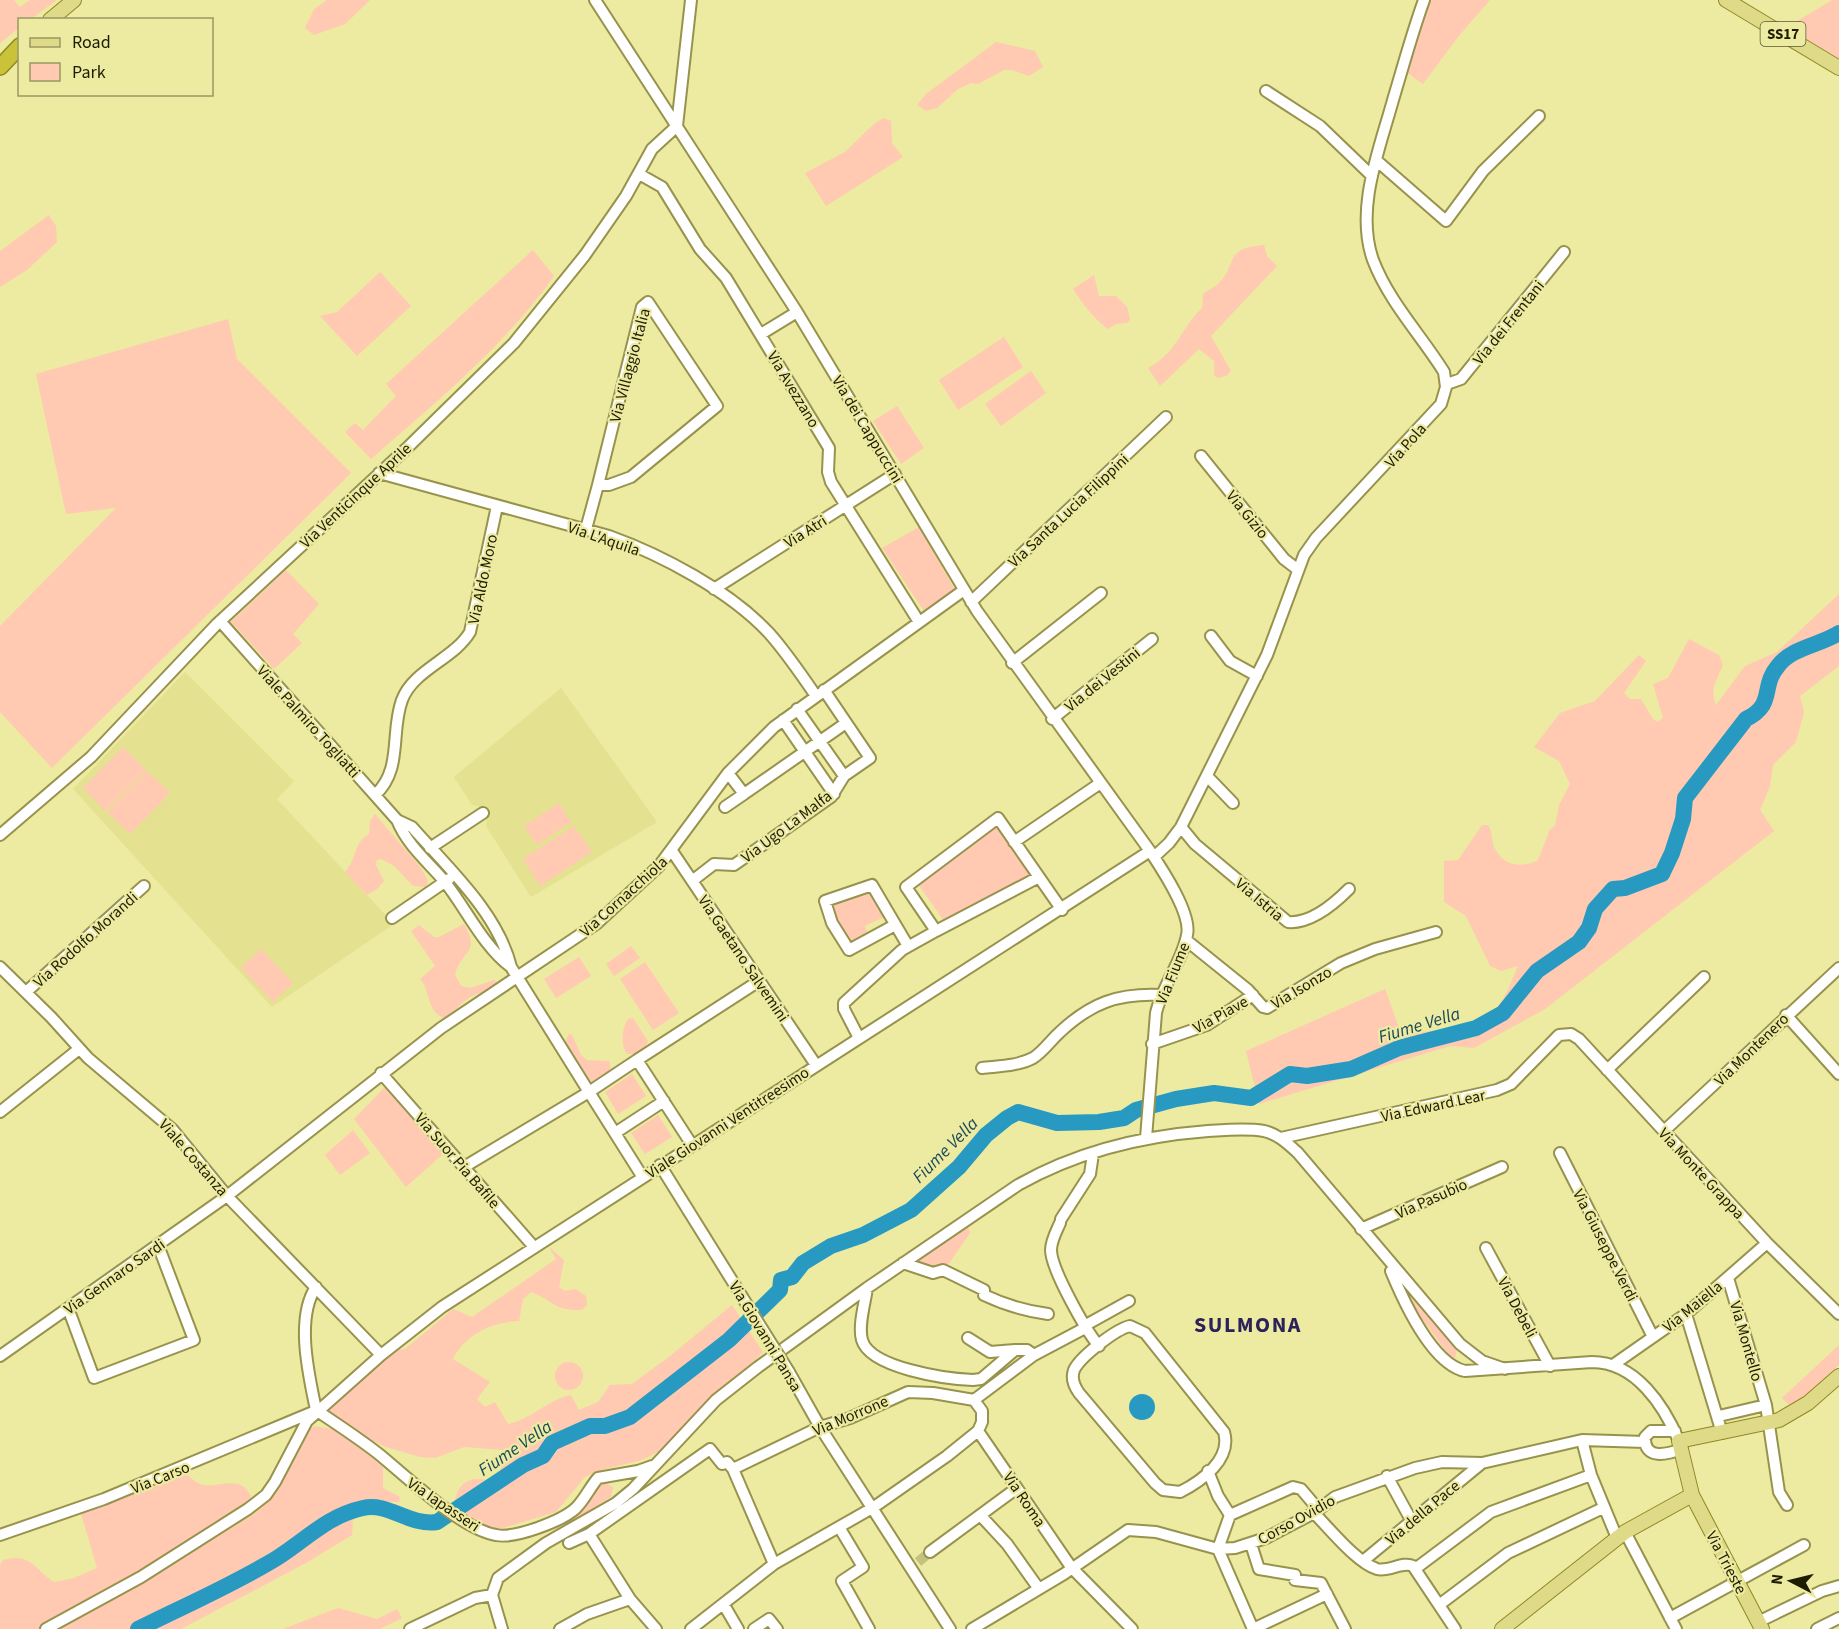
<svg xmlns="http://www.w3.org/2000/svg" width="1839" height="1629" viewBox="0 0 1839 1629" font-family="'Source Sans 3',sans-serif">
<rect width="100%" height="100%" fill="#edeaa1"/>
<path fill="#e4e190" d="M185,672l109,109 -17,18 117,125 -122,83 -199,-218z
M561,688l96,134 -126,75 -45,-71 1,-9 -7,-10 -8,-2 -18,-28z"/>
<path fill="#ffcab1" d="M0,0h14l6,7 10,-7h27l-26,19 -11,1 -1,8 -19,15z
M327,0h43l-25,24 -31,11 -9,-7 9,-19z
M1429,0h61l-32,37 -35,47 -18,-13z
M1832,0h7v60l-53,-32z
M996,42l39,9 8,16 -14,9 -17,-6h-8l-26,14 -7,-1 -13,6 -21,19 -11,3 -9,-6 9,-11z
M884,118l7,3 1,22 11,14 -77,49 -21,-33 40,-21 30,-29z
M49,215l7,11 1,16 -30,28 -27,17v-36z
M1264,245l3,11 10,10 -66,70 20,35 -5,5 -8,2 -4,-3v-14l-15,-12 -39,37 -12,-18c28,-14 33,-40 54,-60l1,-14c5,-4 12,-7 16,-11 19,-19 4,-35 45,-38z
M533,250l21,26c-50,71 -118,126 -183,183l-26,-27 10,-9 8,7 33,-34 -10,-12z
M380,272l31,34 -54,50 -37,-40 17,-4z
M1094,275l5,21h17l11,11 3,13 -3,3 -11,1 -8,5c-15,-11 -25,-25 -35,-40z
M228,319l9,40 114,114 -299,295 -52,-56v-86l116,-118 -50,6 -30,-140z
M1004,337l19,30 -65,43 -19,-30z
M1031,371l15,22 -45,33 -16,-22z
M897,406l27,42 -23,16 -28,-43z
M919,527l36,63 -31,21 -42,-63z
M286,570l33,34 -26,30 9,9 -28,26 -43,-47z
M1839,594v72l-39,30 4,16 -8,30 -23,23 -3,21 -10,24 14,21 -229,178 -71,39 -24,-2 -191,58 -13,-53 139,-62 16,44c25,0 77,-5 95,-24 10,-12 16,-29 22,-43l-17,5 -11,-5 -24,-50 -22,-14v-41l14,-1 24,-35h6c5,7 3,14 6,22 9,19 27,22 44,13l12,-31 5,-3 4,-21 11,-21 -11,-23 -25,-14 26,-34 35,-12 44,-46 7,6 -22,32 6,6h11l12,20 5,3 5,-4 -10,-34 15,-6 21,-39 30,16 4,10c-6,15 -14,24 -7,40l29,-39 32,-14z
M123,747l23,23 -41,41 -22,-23z
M147,771l23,22 -40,41 -23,-22z
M559,803l12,19 -34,23 -13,-19z
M375,814l46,54 7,13 -2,6 -13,-1 -19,-20 -13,-7 -4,1 -1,5 8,16 -8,9 -9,5 -22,-23c12,-13 8,-29 24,-38l1,-13z
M996,825l34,49 -86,47 -26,-37z
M574,826l18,26 -52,34 -17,-27z
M871,890l15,26 -21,10 3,8 -17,9 -14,-22 -6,-18z
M464,924c17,29 -2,26 -9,50l6,12 9,2 24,-8 3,2c-5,14 -15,9 -25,14 -11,6 -17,16 -28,22 -18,-7 -13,-27 -24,-39l15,-13 -24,-35 8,-6 15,12h5z
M631,946l9,12 -26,18 -8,-12z
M261,949l32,34 -20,19 -32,-34z
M579,957l12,19 -35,22 -12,-19z
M645,962l34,51 -26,17 -33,-51z
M633,1018l15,23 -4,9 -4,4h-13c-7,-9 -5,-26 1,-35z
M569,1034l3,1 9,20 6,5 22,1c5,13 -5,19 -17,22l-28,-40z
M632,1074l14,22 -28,18 -13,-22z
M385,1087l58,67 -37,33 -52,-68z
M658,1115l14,22 -27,17 -14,-21z
M353,1130l17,23 -30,22 -15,-20z
M968,1226l2,7 -22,32 -15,2 -15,-4 7,-10z
M549,1247l15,13 -5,27 6,4 11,-2 10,7 1,9 -5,5c-29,1 -29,-10 -51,-18l-8,7 -4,22c-26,1 -54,13 -66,38l37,23 -13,17 8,8 10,-5 13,22c24,-5 39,-24 63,-29l8,15 19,-8 12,-17 22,-1 38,-28 62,-51 31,47 -97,96 -24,12 -45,11 -12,6 -29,35 -56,17 -15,-3 -18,-9 -12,-16c3,-19 16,-26 35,-20l10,-9 4,-22 -40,-3 -29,11 -15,-1 -34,-10 -38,-18 -25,-21 73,-58 9,-1 48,-40 19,8 84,-58z
M1407,1293l50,57 -2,8h-4l-45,-61z
M1839,1345v20l-47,43 -10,-10z
M555 1376a14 14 0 1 1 28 0a14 14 0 1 1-28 0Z
M314,1426l24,4 45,37v21l17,9 -1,5h-24l-22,17 -1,16 -46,28 -125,66h-128l112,-61 91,-55 20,-20 25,-56z
M182,1472c6,2 10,8 16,11 19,9 40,-12 53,13l-5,9 -114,74 -88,50h-44v-64l3,-5c28,-8 31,9 51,22l20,-4 23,-10 -17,-58z
M603,1482l10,5 -2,10 -43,28 -33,11 -1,-3 37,-14z
M338,1608l39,11 20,-10 5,9 -22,11h-97z"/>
<path fill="#289ac1" d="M1129 1407a13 13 0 1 1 26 0a13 13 0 1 1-26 0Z"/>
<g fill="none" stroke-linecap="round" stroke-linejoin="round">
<path stroke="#289ac1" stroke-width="16" d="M138,1629c46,-23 95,-44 139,-71 30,-19 50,-42 86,-50 25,-6 46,18 74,14l86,-57 20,-9 9,-13 38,-17h15l25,-9 99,-77 51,-50 1,-10 11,-3 11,-14 28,-17 32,-11 48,-25 48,-43 27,-32 21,-17 11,-6 39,11 42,-1 25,-4 12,-8 40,-11 38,-6 37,5 39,-24 17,2 44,-7 48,-21 77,-20 27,-15 34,-42 42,-29 10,-14 6,-19 18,-20 12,-1 37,-14 10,-21 11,-34 2,-21 61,-79c30,-15 14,-32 32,-53 14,-19 43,-21 61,-33"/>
<path stroke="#c4c181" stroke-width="10" stroke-dasharray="10 5" stroke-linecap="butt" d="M918,1562l12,-10"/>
<defs>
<path id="minor" d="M595,0l202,312 180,299 173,240c12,18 42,63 37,84 -5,27 -25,51 -31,78l-10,125
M1266,91l54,35 52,50
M677,126l14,-126
M1376,160l70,61 37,-50 56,-55
M639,174l23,13 38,62 26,29 103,170 -1,24 3,10 88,140
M761,334l36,-22
M1447,384l14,-5 103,-127
M1201,456l83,103 13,10
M379,473l230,63c53,19 121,55 160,97 17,19 32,41 47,63
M586,529l12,-44h11l22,-8 86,-71 -69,-104 -6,5 -44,178
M714,589l181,-115
M971,602l195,-185
M220,621l177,199c10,25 31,42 48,62 22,28 38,64 66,85
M1211,636l19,25 27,15
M1012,663l89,-70
M797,709l47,67 26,-18 -46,-68
M1052,719l100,-80
M783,720l51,74
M728,773l16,21 102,-71
M1207,776l26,27
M375,795c28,-25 15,-63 27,-95 11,-30 52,-41 68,-68l27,-126
M725,807l19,-13
M397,820l15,7c36,41 86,86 99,140l78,125 -125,75
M1181,827l14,17 93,78c23,2 46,-18 61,-33
M0,835l91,-78 125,-132 190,-176 108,-106 71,-88 41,-59 26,-47 25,-23
M1014,842l85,-58
M430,848l53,-35
M672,851l144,214
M1154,857l15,-14 12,-16 86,-172 37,-100 12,-17 125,-134 5,-17 -2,-15c-23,-37 -55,-70 -71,-112 -18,-51 6,-109 20,-160 10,-33 19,-67 31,-100
M1039,877l-103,54 -30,-44 92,-69 64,92
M692,881l22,-17 20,1 97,-68 13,-21
M392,918l57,-39
M895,925l-46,25 -17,-27 -7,-22 47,-16 36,61
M1186,940l62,50 15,17 4,1 74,-45 34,-14 61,-17
M0,967l51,50 37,41 84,71 55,67 154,159
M26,992l118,-106
M1786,1015l53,59
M859,1038l-15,-29v-6l58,-53 34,-19
M1152,1044l55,-19 46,-30
M637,1060l122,-79
M982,1068c17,-2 36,-2 51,-10 10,-6 18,-18 27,-26 31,-29 58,-39 101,-37
M1607,1070l97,-93
M381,1073l153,174
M0,1112l79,-63
M1664,1131l175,-163
M615,1133l49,-32
M1281,1138l216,-48 14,-6 48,-49 12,-1 8,5 188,204 72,71
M1560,1153l93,184
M660,1165l28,45
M642,1176l-53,-84 48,-32 55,85
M1061,1219l29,-45 3,-20
M1060,1223c-4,9 -9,18 -9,27 0,19 35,81 48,96
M1361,1229l141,-62
M1486,1248l64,118
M903,1263l30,10 10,-3 41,20v5c21,10 41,16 64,19
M1391,1271c12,29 41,93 74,100l127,-9c44,0 72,44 87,79
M1728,1278l38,127
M316,1287c-21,31 -7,89 0,123
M867,1288c-2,15 -9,37 -5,52 8,28 84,39 111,40l8,-1 34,-29h12l7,5
M68,1308l26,70 100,-38 -36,-95
M1686,1314l36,119
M1084,1326l45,-25
M1130,1326l15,7 79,99c8,27 -22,49 -44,60l-17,-2 -8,-7 -76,-90c-5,-7 -8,-15 -5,-23 6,-13 42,-41 56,-44z
M968,1338l22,14 25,-2
M0,1356l227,-160 214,-168 155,-104 63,-58 69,-93 46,-46 190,-137
M1613,1365l73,-51 81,-71
M789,1372l31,55 130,202
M974,1400l60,-45 51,-27
M316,1410c22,15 44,29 64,45 28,23 81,74 116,80 19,4 66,-14 80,-27 9,-9 14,-21 22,-30l40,-7 14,-5
M1719,1416l47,-11 13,87 8,13
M978,1431l93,136 61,62
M1675,1431h-24l-6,6c-1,24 23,17 37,12
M1582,1440l9,35 26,63
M733,1469l87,-42 30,-9 58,-26 25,1 41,7
M1208,1471l10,25 12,19 -12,34
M1387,1476l24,44
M1314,1513c15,15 43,50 63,56 12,3 26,-8 36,-3l42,63
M1230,1515l63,-28 8,2 17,20
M981,1516l26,28 32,45
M839,1527l24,40 -21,14 27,48
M1625,1532l51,97
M589,1534l41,65 26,30
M0,1535l104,-36 209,-87
M569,1543l20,-9 121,-85 12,15 5,-2 6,7 41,95
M1251,1544l8,25 36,6v5l26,3 24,46
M1218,1549l35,80 74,-35
M930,1552l87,-64
M1363,1561l119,-98
M1415,1569l76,-57 100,-37
M724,1605l14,24
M1439,1605l69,-52 95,-45
M1670,1618l134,-73
M1758,1622l64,-31 17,-5
M46,1629l95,-52 107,-68 18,-14 9,-13 32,-61 74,-66 61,-48 708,-456
M410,1629l65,-31 17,-3
M502,1629l-10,-34 6,-17 48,-35 70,-40 17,-14 83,-89 42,-33 109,-79 151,-103c58,-33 124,-49 190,-54 18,-1 37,-3 56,0 14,3 24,13 34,22l162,191 22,17 23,8
M560,1629l27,-15 43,-15
M691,1629l83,-65 100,-57 73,-51 31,-25 4,-9v-11l-8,-11
M754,1629l15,-10 8,10
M972,1629l92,-55 64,-44 28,2 62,17 17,-1 31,-10 48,-25 21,-16 80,-29 27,-6 40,1 100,-23 63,2
M1817,1629l22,-11"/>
<path id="major" d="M1726,0l113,68
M50,20l24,-20
M1502,1629l123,-97 67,-37
M1762,1629l-70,-134 -13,-54 100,-21 29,-17 31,-27"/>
<path id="highway" d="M0,67l20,-21"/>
</defs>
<use href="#minor" stroke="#97934d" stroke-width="14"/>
<use href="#major" stroke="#8e8825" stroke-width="16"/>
<use href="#highway" stroke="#8e8825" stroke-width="18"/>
<use href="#minor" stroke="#fff" stroke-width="10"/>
<use href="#major" stroke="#dfda88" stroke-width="14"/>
<use href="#highway" stroke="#cac239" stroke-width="15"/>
<defs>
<path id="minor-bridge" d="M688,1210l101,162"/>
</defs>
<use href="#minor-bridge" stroke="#97934d" stroke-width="14" stroke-linecap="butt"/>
<use href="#minor-bridge" stroke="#fff" stroke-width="10"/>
</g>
<g text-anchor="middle" stroke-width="4.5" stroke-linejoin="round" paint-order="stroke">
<rect fill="#edeaa1" stroke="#5d5a31" stroke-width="1.5" x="1760.5" y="22" width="45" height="24" rx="4.5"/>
<g font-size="15" font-weight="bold" fill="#1f1d01">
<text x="1783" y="39">SS17</text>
</g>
<g font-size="16" fill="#1f1d01" stroke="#edeaa1">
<text transform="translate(1508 322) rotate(-51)" y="6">Via dei Frentani</text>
<text transform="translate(629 365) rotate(-75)" y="6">Via Villaggio Italia</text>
<text transform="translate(794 389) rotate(59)" y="6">Via Avezzano</text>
<text transform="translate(868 429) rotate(59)" y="6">Via dei Cappuccini</text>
<text transform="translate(1405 445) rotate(-48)" y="6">Via Pola</text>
<text transform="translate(355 495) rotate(-43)" y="6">Via Venticinque Aprile</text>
<text transform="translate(1068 510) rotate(-43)" y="6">Via Santa Lucia Filippini</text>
<text transform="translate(1248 514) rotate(51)" y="6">Via Gizio</text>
<text transform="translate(805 531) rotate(-32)" y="6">Via Atri</text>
<text transform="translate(604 538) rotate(19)" y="6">Via L'Aquila</text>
<text transform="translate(482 579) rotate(-78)" y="6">Via Aldo Moro</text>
<text transform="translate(1102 679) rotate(-39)" y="6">Via dei Vestini</text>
<text transform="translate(309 721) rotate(48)" y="6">Viale Palmiro Togliatti</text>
<text transform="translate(786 826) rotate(-37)" y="6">Via Ugo La Malfa</text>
<text transform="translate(623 896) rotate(-42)" y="6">Via Cornacchiola</text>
<text transform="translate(1260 899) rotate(40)" y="6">Via Istria</text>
<text transform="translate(85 939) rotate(-42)" y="6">Via Rodolfo Morandi</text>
<text transform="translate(744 958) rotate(56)" y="6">Via Gaetano Salvemini</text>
<text transform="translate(1172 973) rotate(-68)" y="6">Via Fiume</text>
<text transform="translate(1301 987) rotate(-31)" y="6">Via Isonzo</text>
<text transform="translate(1220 1014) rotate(-29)" y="6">Via Piave</text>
<text transform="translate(1751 1049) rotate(-44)" y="6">Via Montenero</text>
<text transform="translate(1433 1105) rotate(-12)" y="6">Via Edward Lear</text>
<text transform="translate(727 1122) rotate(-33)" y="6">Viale Giovanni Ventitreesimo</text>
<text transform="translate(194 1157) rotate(49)" y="6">Viale Costanza</text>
<text transform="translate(458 1160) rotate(49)" y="6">Via Suor Pia Bafile</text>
<text transform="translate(1702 1173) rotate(47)" y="6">Via Monte Grappa</text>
<text transform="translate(1431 1198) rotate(-24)" y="6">Via Pasubio</text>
<text transform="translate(1606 1245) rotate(63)" y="6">Via Giuseppe Verdi</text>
<text transform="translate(114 1276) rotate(-35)" y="6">Via Gennaro Sardi</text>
<text transform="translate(1692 1306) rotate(-39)" y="6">Via Maiella</text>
<text transform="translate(1518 1307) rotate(62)" y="6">Via Debeli</text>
<text transform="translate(766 1336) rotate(59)" y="6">Via Giovanni Pansa</text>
<text transform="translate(1747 1341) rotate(74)" y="6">Via Montello</text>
<text transform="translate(850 1415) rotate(-23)" y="6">Via Morrone</text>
<text transform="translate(160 1477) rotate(-22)" y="6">Via Carso</text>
<text transform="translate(1025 1499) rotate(56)" y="6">Via Roma</text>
<text transform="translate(444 1504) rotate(34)" y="6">Via Iapasseri</text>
<text transform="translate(1422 1512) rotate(-40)" y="6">Via della Pace</text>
<text transform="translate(1296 1519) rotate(-29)" y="6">Corso Ovidio</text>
<text transform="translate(1727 1562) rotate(62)" y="6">Via Trieste</text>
</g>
<g font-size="18" font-style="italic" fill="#1d4a5b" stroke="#edeaa1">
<text transform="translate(1419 1025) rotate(-17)" y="6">Fiume Vella</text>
<text transform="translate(945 1150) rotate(-45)" y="6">Fiume Vella</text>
<text transform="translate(515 1448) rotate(-34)" y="6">Fiume Vella</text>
</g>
<g font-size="22" font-weight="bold" letter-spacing="1.5" fill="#2b215b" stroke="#edeaa1">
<text x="1248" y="1332">SULMONA</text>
</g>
</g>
<rect x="18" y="18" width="195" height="78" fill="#edeaa1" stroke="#9b9861" stroke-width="1.5"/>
<rect x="30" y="38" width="30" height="9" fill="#dfda88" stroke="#9b9861" stroke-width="1.5"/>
<text x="72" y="48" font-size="18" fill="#1f1d01">Road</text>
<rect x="30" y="63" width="30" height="18" fill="#ffcab1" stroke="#9b9861" stroke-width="1.5"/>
<text x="72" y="78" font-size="18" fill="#1f1d01">Park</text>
<g transform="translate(1791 1581) rotate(277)" stroke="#edeaa1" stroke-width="4.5" paint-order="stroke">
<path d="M0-4.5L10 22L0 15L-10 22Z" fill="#1f1d01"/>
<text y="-9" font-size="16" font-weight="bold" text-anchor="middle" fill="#1f1d01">N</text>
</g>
</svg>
